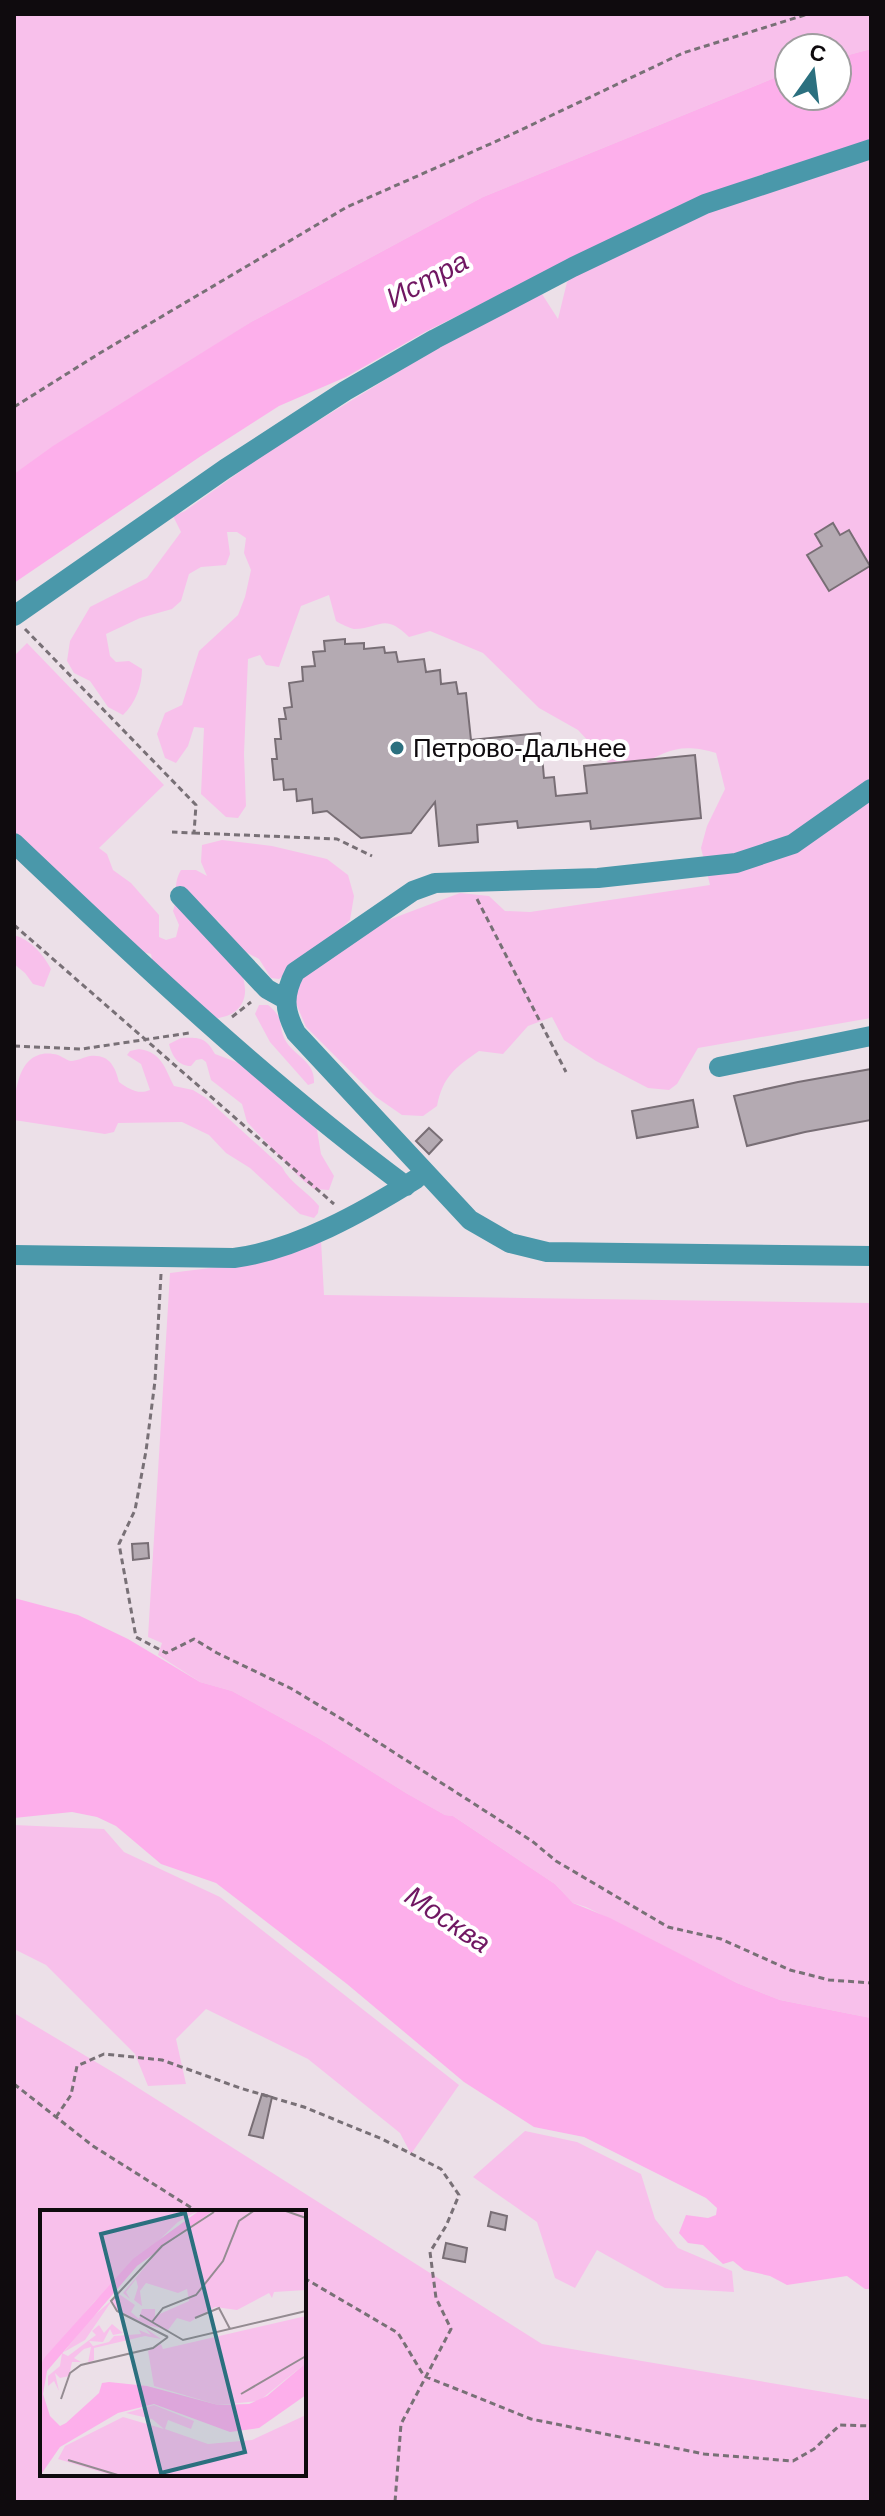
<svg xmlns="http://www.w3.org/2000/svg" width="885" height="2516" viewBox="0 0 885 2516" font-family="Helvetica,sans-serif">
<rect width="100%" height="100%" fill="#ece0e8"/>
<path fill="#f8c0eb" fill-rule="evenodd" d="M14,14h857v35l-34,9v-10h-48v24l-306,125 -232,125 -237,152z
M871,159v859l-173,30 -21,36 -8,6 -21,-2 -52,-27 -32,-21 -12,-23 -24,9 -25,28 -24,-3c-24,17 -36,25 -42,55l-14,10 -21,-1 -26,-18 -70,-70 -14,-33 10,-19 65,-47 93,-35 29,3 16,15 25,1 180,-27 -9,-37 6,-22 18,-37 -9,-36c-50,-15 -55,9 -99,19l-39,-42 -39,-22 -56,-55 -53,-22 -21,6c-26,-25 -28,-8 -55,-8 -5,-1 -13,-5 -18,-8l-7,-26 -28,11 -22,61 -13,-2 -6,-10 -12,4 -4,95 2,52 -8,12 -12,-1 -25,-23 3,-66 -10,-1 -6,19 -12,17 -11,-5 -8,-24 8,-21 17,-8 17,-54 39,-36 7,-18 6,-27 -7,-17 2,-15 -9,-6h-10l3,22 -4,11 -25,2 -12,7 -8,27 -9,8 -32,9 -34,16 4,22 6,6 13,-1 13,8c0,17 -7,35 -19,46l-15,-8 -18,-26 -16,-8 -7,-12 3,-20 20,-34 57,-29 34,-46 -8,-16 12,-5 82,-59 185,-113 90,-45 16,25 9,-37 17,-14 141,-65z
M27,643l137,142 -65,63 8,6 6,16 18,13 28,32v22l7,3 10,-3 3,-12 -6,-14c6,-16 -1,-26 8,-41h15l11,6 -6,-14 1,-17 20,-5 50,6 55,13 21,16 6,21 -4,24 -37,36 -34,23 -8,-1 -12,-19 -19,-10 -22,-28 -7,-2c14,24 54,72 22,94 -4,3 -12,4 -17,6l-63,-54 -2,-11 -13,-3 -124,-114v-181z
M14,935c17,5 29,19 37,34l-7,18 -11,-3 -8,-11 -11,-9z
M259,1005h9c19,15 8,21 19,38 10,14 28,19 27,40l-6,2 -38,-43 -15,-28z
M181,1038c18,-1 25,-1 34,16l24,9 77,61 5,30 13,22 -5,14 -15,-1 -13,-10 -54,-57 -5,-18 -31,-24 -5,-18 -4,-3 -6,1 -5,6c-13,0 -19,-10 -22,-22z
M139,1049c23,3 26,20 35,37l19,4 13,8 76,69c8,16 26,25 37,39l-1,7 -4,5 -14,-4 -50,-46 -24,-15 -17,-18 -27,-13 -64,1 -4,9 -9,2 -91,-14c0,-25 3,-71 39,-66 7,0 12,6 18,7 6,0 13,-4 19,-5 19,-2 25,10 29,26 10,7 19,13 31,8l-9,-26 -14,-9 3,-4z
M321,1240l3,55 547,8v715l-91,-18 -43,-17 -151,-76 -13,-4 -18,-19 -102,-68 -8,-1 -39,-22 -88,-55 -86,-47 -32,-9 -42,-27 4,-12 -14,-6 22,-364 95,-12z
M14,1825l90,4 20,23 96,45 239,188 -48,69 -11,-21 -92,-74 -102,-50 -30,30 10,45 -38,2 -13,-32 -89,-89 -32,-16z
M14,2013l107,64 421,267 329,56v102h-857zM42,2212h262v262h-262z
M525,2131l52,11 64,32 14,45 23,29 54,23 2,21 -69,-4 -68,-38 -22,38 -20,-10 -18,-56 -64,-45z"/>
<path fill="#fdafeb" d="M871,49v92l-113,35 -78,29 -255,127 -79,45 -67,29 -78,50 -187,127v-109l39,-28 198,-124 232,-125 306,-125v24h48v-38z
M14,1598l64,17 50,24 72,43 32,9 86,47 88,55 39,22 8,1 102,68 18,19 37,15 127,65 43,17 91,18v271h-6l-18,-13 -60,9 -17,-9 -26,-6 -11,-9 -10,3 -20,-19 -15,-2 -9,-10 7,-18 22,3 8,-3 1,-7 -11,-10 -122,-61 -50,-10 -70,-45 -117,-98 -131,-101 -55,-19 -45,-38 -19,-9 -25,-5 -58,6z"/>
<path fill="#b4aab2" stroke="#786e75" stroke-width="2" d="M833,523l7,12 9,-5 21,36 -41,25 -22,-36 15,-9 -7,-12z
M345,639v5l19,-1v6l20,-2 1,6 11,-1 2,10 26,-3 2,13 14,-2 1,14 15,-2 2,12 8,-1 5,47 69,-7 4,45 10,-1 2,19 31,-3 -3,-27 111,-11 6,63 -110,11 -1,-8 -72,7 -1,-7 -40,4 1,17 -39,4 -4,-44 -24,31 -50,5 -34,-27 -14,2 -1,-14 -15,2 -1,-12 -12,1 -1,-11 -9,1 -2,-21h5l-2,-20h6l-2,-20h7l-2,-11 8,-1 -3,-24 14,-2 -1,-14 13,-1 -2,-14 12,-1 -1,-10z
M871,1069v51l-66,12 -58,14 -13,-50 64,-14z
M693,1100l5,27 -61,11 -5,-27z
M429,1128l13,12 -13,14 -13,-13z
M148,1543l1,15 -16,2 -1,-16z
M262,2094l10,3 -9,41 -14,-3z
M491,2212l16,4 -2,14 -17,-4z
M446,2243l21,5 -2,14 -22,-4z"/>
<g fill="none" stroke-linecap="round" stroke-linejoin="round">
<path stroke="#787076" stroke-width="3" stroke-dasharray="6 4" stroke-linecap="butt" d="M14,407l86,-54 247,-146 159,-70 177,-84 125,-39
M25,629l171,176 -2,28 -22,-1
M194,833l143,6 35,17
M477,899l89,173
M14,925l320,279
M232,1017l19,-15
M14,1046l68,3 107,-16
M161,1274l-6,107 -9,70 -11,59 -16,34 17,93 30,16 28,-14 23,14 75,36 53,32 187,120 24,20 112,66 53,12 69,31 39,10 42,3
M14,2084l79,62 105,66
M56,2117l15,-22 6,-29 27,-12 58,6 78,28 64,19 78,32 59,30 18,26 -13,31 -16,26 6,46 15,31 -50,95 -6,78
M304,2278l94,55 26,43 107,43 173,35 89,7 21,-12 26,-24 31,1"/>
<path stroke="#4a98aa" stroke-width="20" d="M14,616l211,-147 120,-78 90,-52 138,-72 132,-63 166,-55
M871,789l-78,55 -57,19 -138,15 -163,5 -22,8 -118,81c-12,23 -11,38 1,61l174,187 40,23 37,9 324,4
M14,843c126,120 252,239 392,343
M180,896l87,93 18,10
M719,1067l152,-31
M14,1255l220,3c62,-8 129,-46 182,-79"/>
</g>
<circle fill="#2b707f" stroke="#fff" stroke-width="3" cx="397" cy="748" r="8"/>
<g text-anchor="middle" stroke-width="8" stroke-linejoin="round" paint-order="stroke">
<g font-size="26" fill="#0f0b0e" stroke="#fff" text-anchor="start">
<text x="413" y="757">Петрово-Дальнее</text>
</g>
<g font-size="28" font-style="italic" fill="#701762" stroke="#fff">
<text transform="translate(427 279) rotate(-28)" y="10">Истра</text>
<text transform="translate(448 1919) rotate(34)" y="10">Москва</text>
</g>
</g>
<g transform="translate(40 2210)">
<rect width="266" height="266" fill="#ece0e8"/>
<path d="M0,0h160l-22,12 -84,80 -54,64zM178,0h88v80l-32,2 -2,6 -3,-5 -32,17 -22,-3 -25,15 -13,-4 -9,12 -21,-5 -30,-15 -6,-8 -26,38 -21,12 26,-33 29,-25 16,11 -4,7 8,7 3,-10h13v7l34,-15 -2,-12 -9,4 -32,-10 -6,8 2,15 -8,-6 4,-13 -2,-8 -10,13 4,7 -7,-6 37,-44zM266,106v47l-47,38 -41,4 -64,-19 -6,-35 13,-7 2,5zM72,114l11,9 -10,2 -3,-6 -7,13 -14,-1 4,5 16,-4 5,-6 27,-2 -2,-4 12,5 -6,-7 16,11 -16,-3 -51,12v12l-6,3 3,-16 -7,2 -10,9 7,4h-9l-3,14 -9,2 -5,-5 4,18 -5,-10 -6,5v-10l12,-10 2,-13 6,3 28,-21 -4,-4 7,-6 5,8zM114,195l40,16 -3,8 -23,-9 -3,9 43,15 44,-4 54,-25v61h-192l-56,-17 7,-13 58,-29 41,12 -12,-10 -26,-6z" fill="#f8c0eb"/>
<path d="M160,0h14l-77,56 -90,105 -4,23 7,22 10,10 6,-3 33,-30 3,-10 7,-1 38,4 71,19 31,-1 18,-8 39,-33v32l-47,33 -29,4 -76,-28 -36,9 -58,34 -20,29v-110l5,-9 88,-98z" fill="#fdafeb"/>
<path fill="none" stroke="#948b91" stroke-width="2" d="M243,0l23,8M100,105l43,25 123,-29M155,108l24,-10 11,21M112,112l11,-14 33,-13 27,-34 16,-40 16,-11M128,127l-51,-26 -6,-10 51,-55 52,-34M201,184l65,-38M21,189l9,-26 11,-8 72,-17 15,-11M28,250l53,16"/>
<path fill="#2b707f" fill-opacity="0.15" stroke="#2b707f" stroke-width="4" d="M145,3l60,239 -84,21 -60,-239z"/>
<rect width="266" height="266" fill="none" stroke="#0f0b0e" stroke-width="4"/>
</g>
<rect width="885" height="2516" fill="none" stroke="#0f0b0e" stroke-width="32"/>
<g transform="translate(813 72) rotate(14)"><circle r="38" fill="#ffffff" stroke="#9f9d9f" stroke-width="2"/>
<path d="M0-6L14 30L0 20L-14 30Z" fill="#2b707f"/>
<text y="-12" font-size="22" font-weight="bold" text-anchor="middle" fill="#0f0b0e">С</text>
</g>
</svg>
